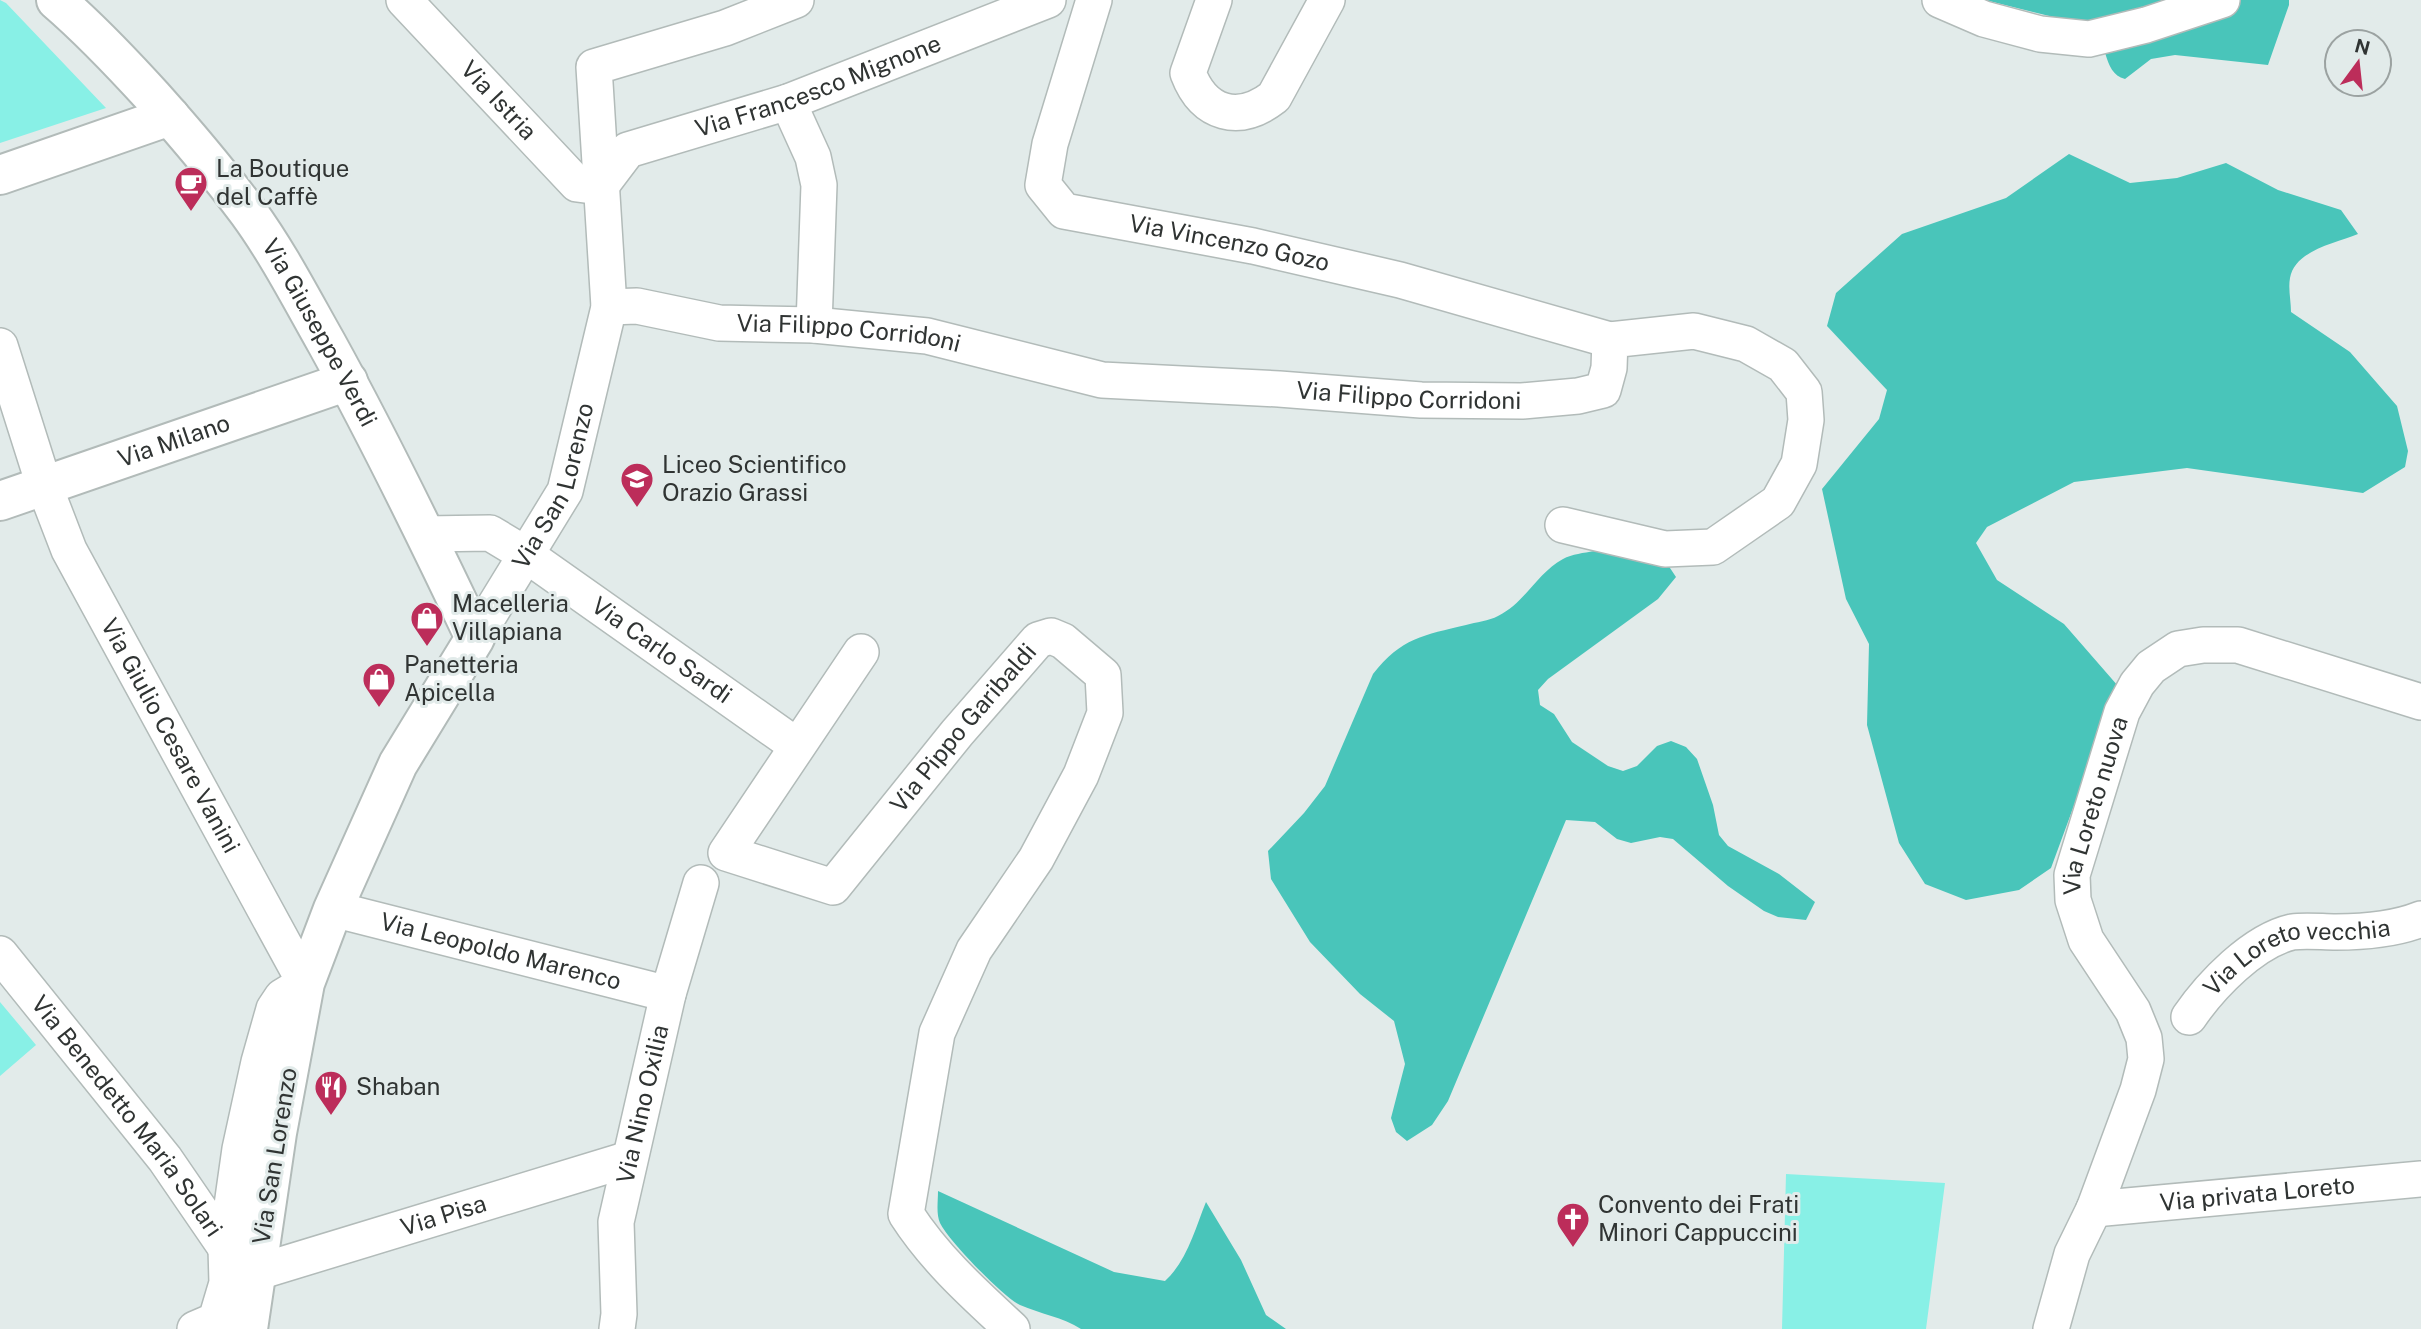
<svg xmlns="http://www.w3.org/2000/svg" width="2421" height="1329" viewBox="0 0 2421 1329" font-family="'Public Sans',sans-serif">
<rect width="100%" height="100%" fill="#e2ebea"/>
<path fill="#88f0e6" d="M0,0l6,3 100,105 -106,35z
M0,1002l36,43 -36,31z
M1786,1174l159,9 -19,146h-144z"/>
<path fill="#49c5ba" d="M1985,0h304v5l-21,60 -93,-10 -24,4 -26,20c-24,-6 -16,-42 -35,-53z
M2069,154l61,29 47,-5 49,-15 52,27 63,20 17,24c-22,9 -63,16 -68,44 -2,10 1,23 1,34l59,40 47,54 11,45 -3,16 -42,26 -176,-25 -113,14 -87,45 -11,16 21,37 67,44 54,62 -67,182 -32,22 -53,10 -41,-16 -26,-41 -32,-118 2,-81 -23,-45 -24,-110 57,-70 8,-29 -60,-64 9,-33 66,-59 104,-36z
M1594,551l74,14 8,12 -18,22 -110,80 -10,11 2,15 14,9 18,28 36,24 15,5 14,-5 20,-20 14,-5 15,6 11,12 16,46 6,30 9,11 51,28 36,28 -9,18 -28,-3 -14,-6 -36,-25 -55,-47 -13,-2 -29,6 -14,-4 -22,-17 -29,-2 -118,281 -16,24 -25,16 -11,-9 -5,-14 14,-54 -11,-43 -34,-27 -50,-52 -39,-63 -3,-28 36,-38 21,-27 48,-112c28,-36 51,-39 93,-49 10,-3 23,-4 32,-9 27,-13 39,-43 65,-57 9,-5 21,-6 31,-8z
M938,1191l176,81 51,9c22,-20 30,-52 41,-79l35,58 25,55 20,14h-205c-18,-12 -41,-15 -61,-24 -17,-8 -72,-65 -80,-82 -4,-9 -2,-22 -2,-32z"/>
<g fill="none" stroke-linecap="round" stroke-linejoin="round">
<defs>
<g id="street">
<path id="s1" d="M404,0l173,184 23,3"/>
<path id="s2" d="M1094,0l-44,144 -7,41 21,26 189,35 147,34 210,60"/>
<path d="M1214,0l-26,73c16,42 51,51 86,24l53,-97"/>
<path d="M1940,0l44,19 56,15 49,5 57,-14 76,-25"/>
<path d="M788,102l25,55 6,28 -5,140"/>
<path id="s3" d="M600,187l28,-37 160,-48 260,-102"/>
<path id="s4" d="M609,307l28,-1 82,17 95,2 113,11 175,44 177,9 142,11 101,1 56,-5 25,-6 6,-22 1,-28 84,-9 52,13 37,21 21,27 2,28 -7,44 -21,38 -65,45 -48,2 -102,-24"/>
<path id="s5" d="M0,346l44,139 25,65 236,433 -23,14 -8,12 -15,53 -19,87 -14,99 1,35 -11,37 -21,9"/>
<path id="s6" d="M425,534l65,-1 35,21 272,192"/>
<path id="s7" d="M475,638l90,-147 44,-184 -15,-240 131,-39 71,-28"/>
<path id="s8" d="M861,652l-135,201 107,34 124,-154 81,-93 13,-4 12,5 40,34 2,38 -24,62 -45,84 -62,91 -37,83 -31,181c29,45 67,79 106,115"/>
<path id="s9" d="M333,909l335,85"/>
<path id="s10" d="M0,954l165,205 61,89"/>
<path id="s11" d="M2189,1017c22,-32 64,-76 103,-85 14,-2 30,0 44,0 27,0 60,-3 85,-13"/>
<path id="s12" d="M2094,1209l327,-30"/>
<path id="s13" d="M258,1272l371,-113"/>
<path id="s14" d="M617,1329l2,-15 -3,-92 52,-228 33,-111"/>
<path id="s15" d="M2051,1329l21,-75 22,-45 44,-119 8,-31 -2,-21 -11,-27 -47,-71 -13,-40 -1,-25 50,-163 15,-28 14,-17 27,-18 25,-4h35l183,57"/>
</g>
<g id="secondary">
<path id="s16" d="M56,0c35,30 66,63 97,97 33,37 66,76 95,115 30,41 54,88 79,132 53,96 101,195 148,294l-77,126 -65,145 -28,74 -28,150 -29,196"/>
<path d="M0,175l170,-59"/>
<path id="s17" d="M0,501l348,-120"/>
</g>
</defs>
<use href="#street" stroke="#b2bbb9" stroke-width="38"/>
<use href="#secondary" stroke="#b2bbb9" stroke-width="42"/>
<use href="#street" stroke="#fff" stroke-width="35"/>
<use href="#secondary" stroke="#fff" stroke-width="38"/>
</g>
<defs>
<symbol id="cafe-pin" viewBox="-11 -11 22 30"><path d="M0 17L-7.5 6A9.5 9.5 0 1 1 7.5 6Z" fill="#bc2d5a" stroke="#e2ebea"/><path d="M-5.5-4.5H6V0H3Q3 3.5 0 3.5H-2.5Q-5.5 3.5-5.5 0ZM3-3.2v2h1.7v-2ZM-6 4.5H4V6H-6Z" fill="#fff"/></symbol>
<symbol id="school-pin" viewBox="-11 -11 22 30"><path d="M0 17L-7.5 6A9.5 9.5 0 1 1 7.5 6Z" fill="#bc2d5a" stroke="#e2ebea"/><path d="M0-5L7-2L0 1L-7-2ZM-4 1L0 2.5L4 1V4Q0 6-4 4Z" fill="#fff"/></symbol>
<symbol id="shop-pin" viewBox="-11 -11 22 30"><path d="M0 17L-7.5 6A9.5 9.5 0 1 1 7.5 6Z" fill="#bc2d5a" stroke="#e2ebea"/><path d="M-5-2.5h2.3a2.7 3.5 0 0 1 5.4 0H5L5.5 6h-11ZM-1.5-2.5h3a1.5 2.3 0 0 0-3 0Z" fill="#fff"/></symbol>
<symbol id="restaurant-pin" viewBox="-11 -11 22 30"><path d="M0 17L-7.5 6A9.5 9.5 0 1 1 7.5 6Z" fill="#bc2d5a" stroke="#e2ebea"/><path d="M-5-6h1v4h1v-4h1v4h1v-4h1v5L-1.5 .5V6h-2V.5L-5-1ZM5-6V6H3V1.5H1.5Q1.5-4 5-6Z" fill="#fff"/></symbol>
<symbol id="church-pin" viewBox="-11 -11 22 30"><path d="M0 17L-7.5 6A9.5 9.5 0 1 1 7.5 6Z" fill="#bc2d5a" stroke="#e2ebea"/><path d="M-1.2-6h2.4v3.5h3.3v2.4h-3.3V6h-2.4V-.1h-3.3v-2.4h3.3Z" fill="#fff"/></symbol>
</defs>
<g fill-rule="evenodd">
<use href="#cafe-pin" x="172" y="164" width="38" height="52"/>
<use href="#school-pin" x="618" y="460" width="38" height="52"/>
<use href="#shop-pin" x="408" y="599" width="38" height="52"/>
<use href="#shop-pin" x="360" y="660" width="38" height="52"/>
<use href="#restaurant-pin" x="312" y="1068" width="38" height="52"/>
<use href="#church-pin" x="1554" y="1200" width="38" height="52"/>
</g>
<g text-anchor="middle" stroke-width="6" stroke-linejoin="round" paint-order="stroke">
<g font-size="24" fill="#303433" stroke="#e2ebea">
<text dy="8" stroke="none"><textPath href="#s3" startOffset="247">Via Francesco Mignone</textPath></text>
<text dy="8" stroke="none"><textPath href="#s1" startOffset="138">Via Istria</textPath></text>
<text dy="8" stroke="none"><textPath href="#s2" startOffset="394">Via Vincenzo Gozo</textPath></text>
<text dy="8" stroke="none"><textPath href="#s16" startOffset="427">Via Giuseppe Verdi</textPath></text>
<text dy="8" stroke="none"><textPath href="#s4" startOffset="242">Via Filippo Corridoni</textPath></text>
<text dy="8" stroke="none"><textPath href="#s4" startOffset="808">Via Filippo Corridoni</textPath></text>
<text dy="8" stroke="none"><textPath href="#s17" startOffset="184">Via Milano</textPath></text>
<text dy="8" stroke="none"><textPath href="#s7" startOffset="173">Via San Lorenzo</textPath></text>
<text dy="8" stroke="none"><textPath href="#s6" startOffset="273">Via Carlo Sardi</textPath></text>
<text dy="8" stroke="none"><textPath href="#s8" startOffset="560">Via Pippo Garibaldi</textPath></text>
<text dy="8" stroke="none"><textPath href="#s5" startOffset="427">Via Giulio Cesare Vanini</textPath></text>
<text dy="8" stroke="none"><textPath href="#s15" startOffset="562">Via Loreto nuova</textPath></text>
<text dy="8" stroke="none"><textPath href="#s9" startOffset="173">Via Leopoldo Marenco</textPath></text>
<text dy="8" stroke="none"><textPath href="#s11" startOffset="133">Via Loreto vecchia</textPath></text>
<text dy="8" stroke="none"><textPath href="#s14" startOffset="228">Via Nino Oxilia</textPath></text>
<text dy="8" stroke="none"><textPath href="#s10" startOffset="206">Via Benedetto Maria Solari</textPath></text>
<text transform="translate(275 1156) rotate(-81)" y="8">Via San Lorenzo</text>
<text dy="8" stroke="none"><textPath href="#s12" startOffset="164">Via privata Loreto</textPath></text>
<text dy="8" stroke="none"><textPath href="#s13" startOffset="194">Via Pisa</textPath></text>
</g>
<g font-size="24" fill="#303433" stroke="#e2ebea" text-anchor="start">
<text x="216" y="177">La Boutique<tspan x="216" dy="28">del Caffè</tspan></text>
<text x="662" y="473">Liceo Scientifico<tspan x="662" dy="28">Orazio Grassi</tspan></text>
<text x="452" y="612">Macelleria<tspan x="452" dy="28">Villapiana</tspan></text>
<text x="404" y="673">Panetteria<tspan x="404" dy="28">Apicella</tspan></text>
<text x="356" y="1095">Shaban</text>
<text x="1598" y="1213">Convento dei Frati<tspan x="1598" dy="28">Minori Cappuccini</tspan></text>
</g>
</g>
<g transform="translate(2358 63) rotate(15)"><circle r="33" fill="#e2ebea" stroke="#9ba2a1" stroke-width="2"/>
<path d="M0-5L12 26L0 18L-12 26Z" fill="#bc2d5a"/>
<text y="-10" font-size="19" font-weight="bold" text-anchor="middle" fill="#303433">N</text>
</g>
</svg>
